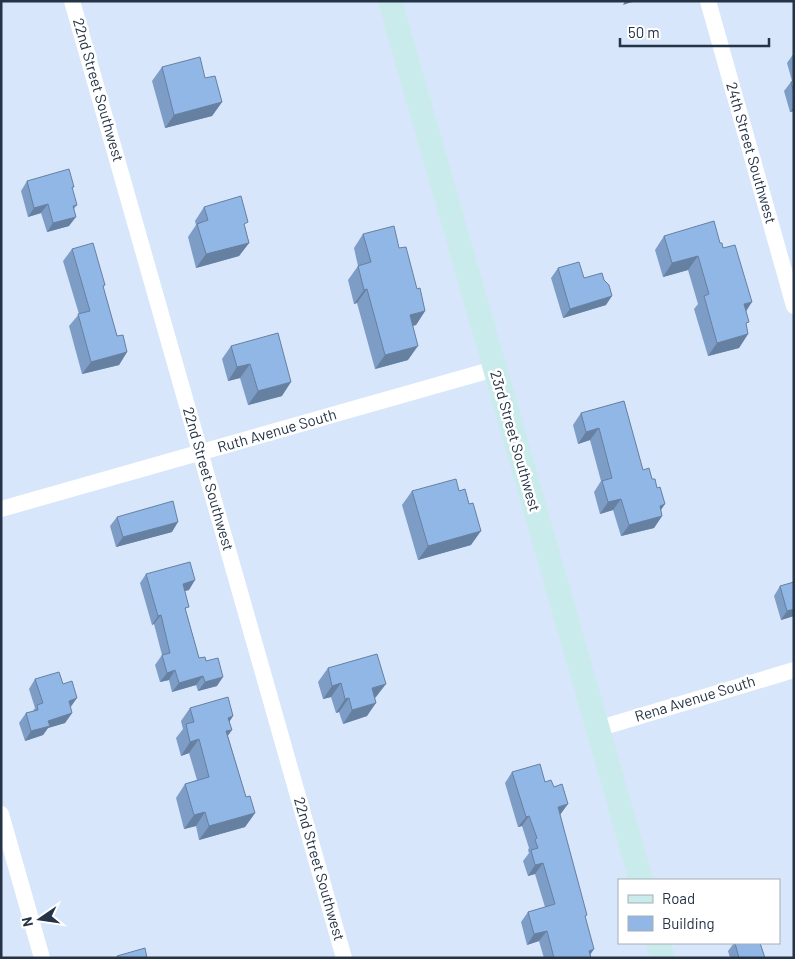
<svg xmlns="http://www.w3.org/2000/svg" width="795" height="959" viewBox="0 0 795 959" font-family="Barlow,sans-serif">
<rect width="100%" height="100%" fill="#d7e6fa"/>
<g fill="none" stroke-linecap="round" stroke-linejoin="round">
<path stroke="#fff" stroke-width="16" d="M72,1l272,957
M708,1l86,305
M1,509l493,-140
M597,729l197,-59
M1,814l41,144"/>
<path stroke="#caebeb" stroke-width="24" d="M390,1l251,879
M658,943l5,15"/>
</g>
<path fill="#7d9dc6" d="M794,53v58l-4,1 -6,-21 7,-9 1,-1 -5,-18z
M162,67l43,11 17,24 -10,14 -47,12 -13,-47z
M27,181l45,8 5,16 -3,4 -5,17 -22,6 -6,-19 -13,4 -7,-26z
M204,207l41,20 4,16 -10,13 -43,12 -8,-31 8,-12 -1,-4z
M363,234l36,14 26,63 -9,14 -4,1 -4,34 -33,9 -18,-66 -3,1 -6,-24 10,-14 -4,-18z
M664,236l56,7 3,5 23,63v15l2,8 -9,14 -31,8 -14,-47 4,-5 -10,-34 -25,7 -8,-27z
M72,249l33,36 -2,2 14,49 10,16 -8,13 -37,9 -13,-48 10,-12 -16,-53z
M558,268l26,10 22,27 -43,13 -12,-40z
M231,346l51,50 -34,9 -8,-27 -12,3 -6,-22z
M624,401l19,69 18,40 1,6 -8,12 -33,8 -8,-26 -13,4 -6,-22 7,-11 -11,-41 -12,4 -5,-19 8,-12z
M412,491h47l10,13 2,41 -53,15 -16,-55z
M117,517l55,15 -56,15 -6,-21z
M146,574l43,16 -5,1 2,20 13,47 18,28 -19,5 -2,-6 -24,7 -3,-12 -9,2 -5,-17 7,-10 -8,-31 -2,1 -12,-42z
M780,586l14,30 -13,4 -7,-24z
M328,668l48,29 -1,1 -8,18 -24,8 -4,-12 -3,1 -5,-16 -8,2 -5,-17z
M35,679l35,29 2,5 -7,10 -17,5 -5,7 -18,6 -6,-18 7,-10 7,-2 2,-3 -6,-19z
M190,708l43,8 -4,6 -1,14 18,61 9,16 -10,14 -46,13 -3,-14 -12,3 -8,-31 9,-14 12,-4 -8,-27 -8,3 -5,-18 7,-9 -2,-8z
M512,772l33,10 15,33 25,102 6,41h-47l-5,-17 -12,4 -6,-23 7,-10 17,-5 -10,-33 -7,2 -5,-15 6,-8 -1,-3 1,-2 -7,-22 -4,1 -13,-44z
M734,943h26l5,15h-35l-2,-7z"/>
<path fill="#6680a1" d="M625,1h10l-12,4z
M222,102l-10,14 -47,12 9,-13z
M794,107v4l-4,1z
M48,204l-7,9 -13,4 6,-9z
M76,217l-7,9 -22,6 6,-9z
M249,243l-10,13 -43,12 10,-14z
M698,256l-10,14 -25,7 9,-14z
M367,289l-10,14 -3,1 10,-14z
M612,296l-6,9 -43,13 7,-9z
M752,302l-9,14 1,-12z
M425,311l-9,14 -16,4 10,-14z
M748,334l-9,14 -31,8 9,-13z
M418,346l-10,14 -33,9 10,-14z
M127,352l-8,13 -37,9 9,-12z
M250,364l-10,14 -12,3 9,-14z
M291,382l-9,14 -34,9 10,-14z
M599,428l-9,12 -12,4 8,-12z
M621,499l-8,11 -13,4 8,-12z
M665,504l-8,12 3,-10z
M662,516l-8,12 -33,8 8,-11z
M178,522l-6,10 -56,15 7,-10z
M481,531l-10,14 -53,15 10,-14z
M195,580l-6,10 -13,3 7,-9z
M794,609v7l-13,4 6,-9z
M161,615l-7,9 -2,1 6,-9z
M175,670l-6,10 -9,2 7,-9z
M203,676l-7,9 -24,7 7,-9z
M223,677l-6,9 -19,5 7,-9z
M341,683l-10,14 -8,2 9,-13z
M386,684l-10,13 -14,4 10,-13z
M77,698l-7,10 -1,-7z
M349,698l-10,14 -3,1 9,-14z
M376,703l-9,13 -24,8 9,-14z
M72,713l-7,10 -17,5 -5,7 -18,6 6,-10 17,-10z
M233,716l-9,14 4,-12z
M232,730l-10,14 4,-13z
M199,739l-10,14 -8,3 9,-14z
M568,804l-8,11 -2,-8z
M205,812l-9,14 -12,3 10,-14z
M255,813l-10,14 -46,13 10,-14z
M529,816l-7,10 -4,1 8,-10z
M543,863l-8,11 -7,2 7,-11z
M547,931l-8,10 -12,4 7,-11z
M594,949l-6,9 1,-7z"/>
<path fill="#91b7e6" stroke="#6680a1" d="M200,57l5,21 10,-2 7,26 -48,13 -12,-48z
M794,81v12l-3,-11z
M69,169l5,18h-2l5,18 -4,1 3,11 -23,6 -5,-19 -14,4 -7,-27z
M241,196l7,26 -4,2 5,19 -43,11 -9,-30 11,-4 -4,-13z
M714,221l6,22h2l1,5 12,-3 17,57 -8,2 5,18 -3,1 2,11 -31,9 -13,-47 5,-2 -11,-38 -26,7 -8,-27z
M394,226l5,22 7,-1 11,42 3,-1 5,23 -15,4 8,31 -33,9 -18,-66 -3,1 -6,-24 13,-4 -8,-28z
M93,243l12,42 -2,1 14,50 6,-1 4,17 -36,10 -13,-48 12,-3 -18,-62z
M579,262l5,16 18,-5 2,7 5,5 3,11 -42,13 -12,-41z
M278,333l13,49 -33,9 -8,-27 -13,3 -6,-21z
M624,401l19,69 6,-2 3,11h3l2,9 3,-1 5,17 -5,2 2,10 -33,9 -8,-26 -13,3 -6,-21 10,-3 -13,-50 -13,4 -5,-19z
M456,479l3,12 6,-2 4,15 4,-1 8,28 -53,15 -16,-55z
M173,501l5,21 -55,15 -6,-20z
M190,562l5,18 -12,4 6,23 -4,1 14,50 6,-1 1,4 12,-3 5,19 -18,5 -2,-6 -24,7 -4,-13 -8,3 -5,-18 8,-2 -9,-38 -3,1 -12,-42z
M794,582v27l-7,2 -7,-25z
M377,654l9,30 -14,4 4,15 -24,7 -3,-12 -4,1 -4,-16 -9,3 -4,-18z
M59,672l4,12 9,-3 5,17 -8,3 3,12 -24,8 2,5 -19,5 -5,-18 12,-3 -1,-5 6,-2 -8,-24z
M228,697l5,19 -5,2 4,12 -6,1 20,66 4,-1 5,17 -46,13 -4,-14 -11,3 -9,-31 24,-7 -10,-38 -9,3 -4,-18 8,-2 -4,-14z
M540,764l5,18 6,-2 3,7 8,-3 6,20 -10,3 29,108 -2,1 9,33 -5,2 2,7h-37l-7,-27 -13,3 -6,-22 27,-8 -12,-41 -8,2 -4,-15 7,-2 -3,-8 2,-2 -8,-22 -3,1 -14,-45z
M735,943h25l5,15h-26z
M145,948l2,10h-30v-2z"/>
<g text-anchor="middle" stroke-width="5" stroke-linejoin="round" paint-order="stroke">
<g font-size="15" fill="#243346" stroke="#fff">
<text transform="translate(98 90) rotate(74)" y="5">22nd Street Southwest</text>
<text transform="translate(751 153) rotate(74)" y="5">24th Street Southwest</text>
<text transform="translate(277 431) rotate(-16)" y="5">Ruth Avenue South</text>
<text transform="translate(515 441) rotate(74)" y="5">23rd Street Southwest</text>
<text transform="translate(208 479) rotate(74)" y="5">22nd Street Southwest</text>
<text transform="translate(695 699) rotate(-17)" y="5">Rena Avenue South</text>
<text transform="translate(319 869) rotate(74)" y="5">22nd Street Southwest</text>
</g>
</g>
<rect width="795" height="959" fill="none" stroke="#243346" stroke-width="5"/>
<rect x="618" y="879" width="162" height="65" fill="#ffffff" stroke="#a7adb5"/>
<rect x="628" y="895" width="25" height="8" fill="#caebeb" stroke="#a7adb5"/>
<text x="662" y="904" font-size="15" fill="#243346">Road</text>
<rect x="628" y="916" width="25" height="15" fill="#91b7e6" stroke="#a7adb5"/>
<text x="662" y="929" font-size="15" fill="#243346">Building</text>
<g transform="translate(40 919) rotate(257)" stroke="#ffffff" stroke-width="4" paint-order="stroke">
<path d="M0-4L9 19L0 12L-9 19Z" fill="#243346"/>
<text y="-8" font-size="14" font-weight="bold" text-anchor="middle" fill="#243346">N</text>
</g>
<path d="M620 38v8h149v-8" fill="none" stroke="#243346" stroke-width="2.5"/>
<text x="628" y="38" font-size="15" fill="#243346" stroke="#ffffff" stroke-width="4" paint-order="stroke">50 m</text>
</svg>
